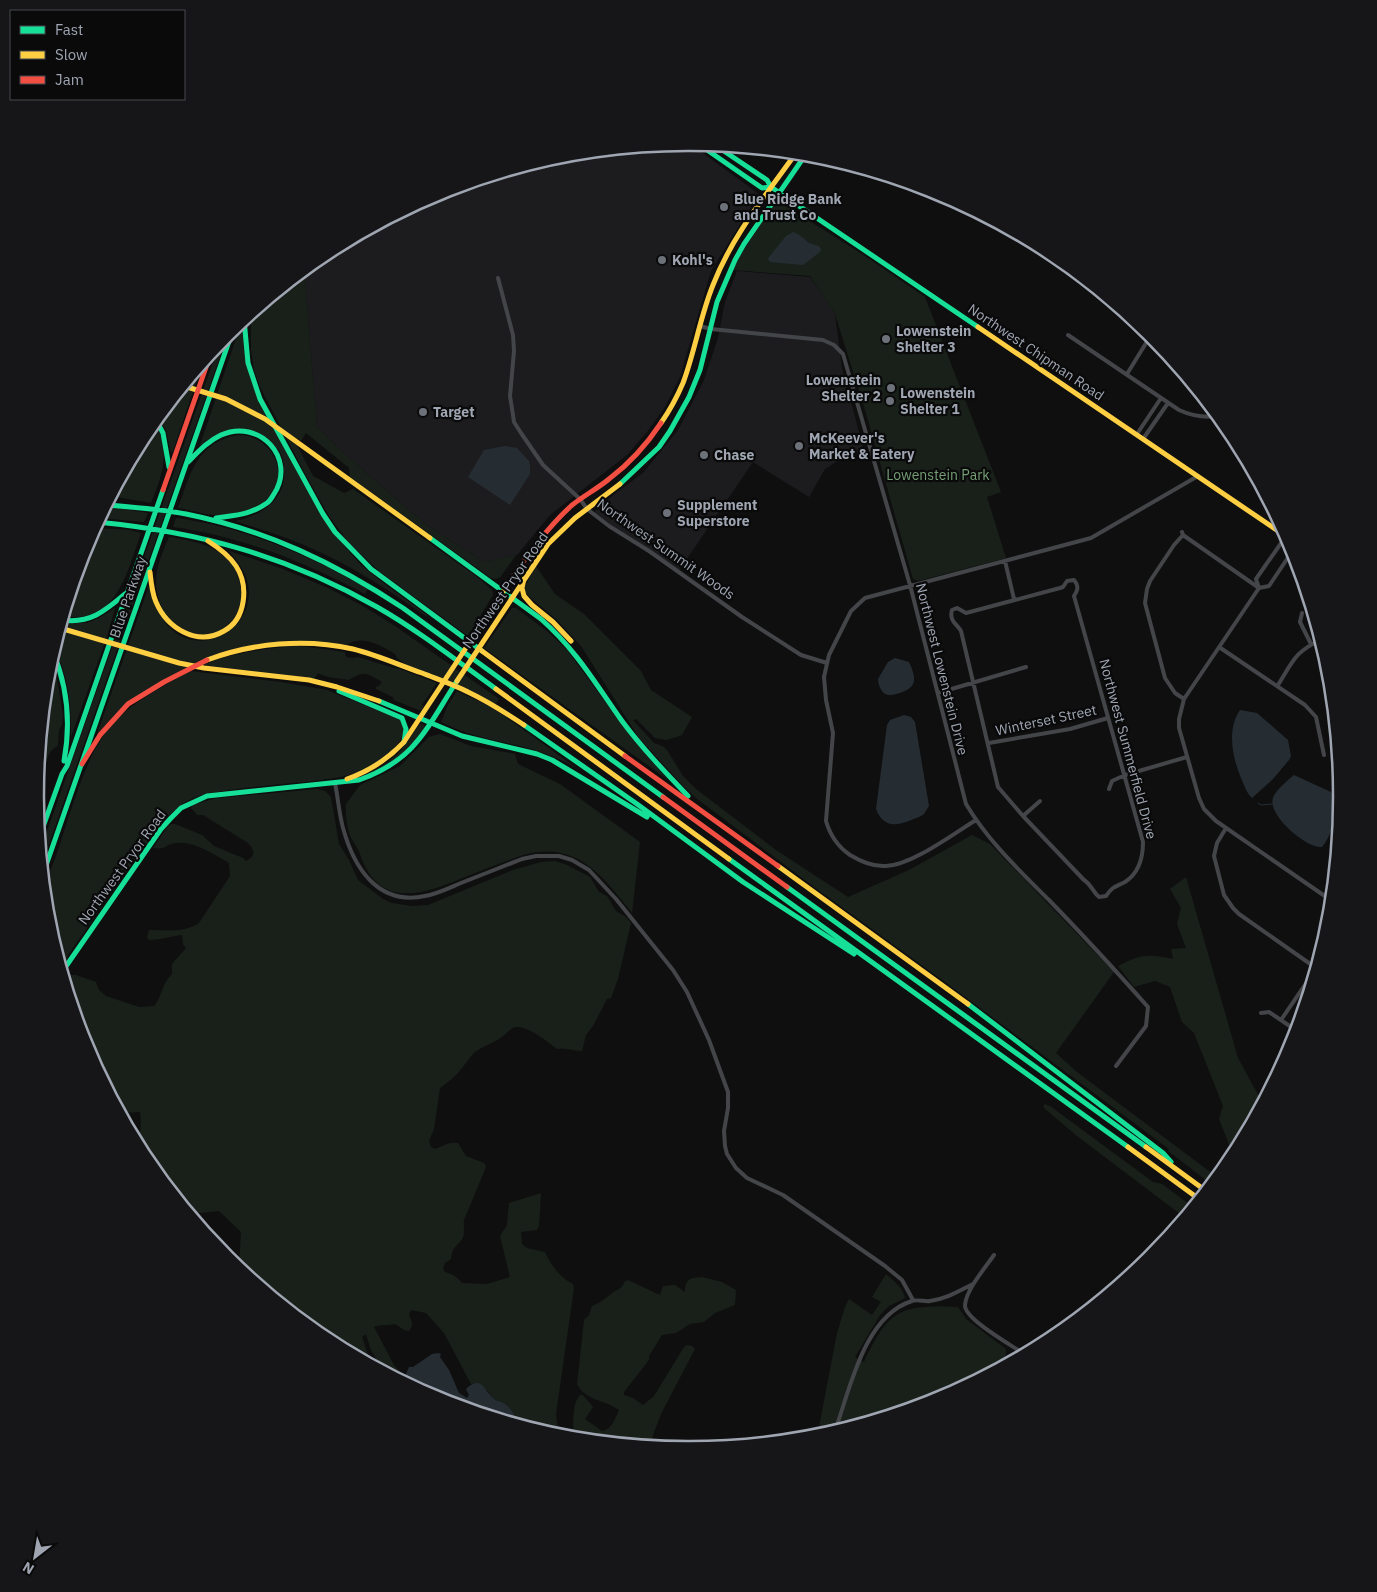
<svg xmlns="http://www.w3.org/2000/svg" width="1377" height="1592" viewBox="0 0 1377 1592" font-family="'IBM Plex Sans',sans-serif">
<rect width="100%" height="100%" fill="#0f0f10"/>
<path fill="#1c1c1e" d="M689,143l70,51 -48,77 -31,106 -15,30 -18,25 -20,23 -77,60 -33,40 -33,7 -60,-39 -87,-76 -20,-21 -13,-156 22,-18 113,-60 122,-37z
M737,271l73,6 8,11 17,26 7,54 22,83 -20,6 -19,12 -16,28 -56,-35 -75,110 -85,-59 24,-21 26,-19 35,-43 26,-50 14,-42 7,-36z"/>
<path fill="#19201a" d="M777,203h4l81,51 63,43 76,195 -14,5 19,61 -88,23 -5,-2 -48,-169 -30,-96 -25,-38 -77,-6 7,-14 33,-51z
M304,270l13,156 20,21 87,76 60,39 32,-7 -15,21v1l-5,2 -5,-1 -141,-101 -1,-9 -43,-35 -5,8 -4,-3 -1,5 17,33 31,17 9,-4 123,87 16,14 1,5 -25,41 -88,-64 -32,-30 -19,-26 -24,-42 -45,-87 -6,-17 -3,-20v-36z
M242,321l5,46 86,166 27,31 22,18 45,33v2c-39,-28 -78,-53 -123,-72 -22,-10 -46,-16 -69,-24 25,-5 52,-21 49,-51 0,-6 -1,-14 -5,-19 -5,-6 -25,-17 -32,-22l-46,17 -1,-1z
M229,331l-187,533 -2,-13 180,-509z
M203,362l-30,89 -2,2 -5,-22 -8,-14z
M154,422c18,27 8,54 -3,81l-40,-7 34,-63z
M238,435c34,0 55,40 28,65 -11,10 -27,14 -42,15 -14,2 -31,-5 -46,-7 12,-34 19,-66 60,-73z
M105,508l19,1 24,4 -4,9 -44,-4z
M176,518c68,9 133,37 192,71l-3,5c-60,-32 -125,-58 -192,-67z
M94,528l35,2 12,3c-14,39 -24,92 -77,83l21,-70z
M169,537c27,4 63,11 70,43 1,5 4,13 4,18 0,4 -3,8 -4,11 -4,11 -10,16 -20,22 -33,17 -64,-19 -63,-50 0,-15 7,-30 13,-44z
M229,551l54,18 45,19 35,18 32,20 104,73 -3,5 -91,-40 -8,-6 -2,-4c-13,-8 -34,-20 -48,-9l-5,-1 -1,1 -103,3 -101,48 -40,38 53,-151c4,11 11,35 18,43 34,37 95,-2 78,-49 -4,-10 -11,-18 -17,-26z
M536,566l19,28 29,20 57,57 10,19 41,27 -10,18 -5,2 -11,3 -11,-2 -19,-19 -3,1 21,23 10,4 3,3 16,26 13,13 80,61 72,47 61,-27 63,-35 18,9 124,128 -58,81 21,19 136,102 17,-27 -11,-28 4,-13 -29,-73 -12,-11 -12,-35 -15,-6 -21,6 -16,-21c24,-12 29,-12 55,-7l-2,-10 15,-1 -9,-24 4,-16 -11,-19 16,-12 52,181 24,44 -30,57 -21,25 -43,-33 1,-2 -220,-164 -135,-98 -118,-89 -13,-12 -44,-48 -58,-92 -24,-26 -31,-26 -1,-4v-4z
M115,608l-7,26 -37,103c0,-33 -2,-59 -17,-90l8,-25 25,1 12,-5z
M512,608h4l32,24 19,18 64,87 36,42 -183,-131z
M301,646l44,6 1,5 6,1 6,-1 39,12v-1l40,15 -15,22 2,1 -3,5 -27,-11 -1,-3 -17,-8v-2l4,-2 2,-3c-13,-8 -19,-12 -33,-2 -11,-2 -22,-2 -31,-7l-4,6 -111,-14c32,-13 64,-17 98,-19z
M50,660l7,18 6,37 -1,10 -3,5 -1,16c-12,5 -12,20 -16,31 -2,4 -4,7 -6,11l12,-120z
M190,671l91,11 46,8 74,30c4,13 3,16 -6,27 -23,28 -57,31 -90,35 -26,2 -51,5 -76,8 -10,2 -21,3 -30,6 -19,6 -33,21 -44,36l-87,123 -2,9 -4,6c-8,-25 -17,-50 -17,-77 -1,-11 9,-29 12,-40 13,-38 29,-100 55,-129 22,-23 50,-37 78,-53z
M457,691l38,18 80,58c-17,-9 -33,-15 -51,-20 -29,-7 -56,-11 -83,-25l7,-17z
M421,723l4,3v1c-17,27 -36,41 -66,50 19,-7 36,-18 48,-34 5,-7 8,-14 14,-20z
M440,734l31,12 44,8 3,10 42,20 80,58 -8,71c-30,-38 -56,-73 -109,-58 -19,7 -38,14 -58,22 -41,17 -86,34 -105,-23 -2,-6 -6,-11 -9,-16 -4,-10 -6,-24 -5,-34l14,-19 40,-19 29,-29z
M317,789l8,2 6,6 8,47 10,16 9,20 25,19 9,4 20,3 16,-1 85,-35 28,-8 14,-1 12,4 23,12 9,15 8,4 9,15 10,6 5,6 -13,56 -7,19 -4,1 -14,27 -7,9 -4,16c-9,0 -16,-4 -25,-2 -11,-8 -24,-20 -38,-22 -8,-1 -10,5 -16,9 -9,8 -22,10 -30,18 -6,7 -12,16 -17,21 -5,5 -11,9 -16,13l-6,41 -5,12 2,6 4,2 15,-6h8l8,13 18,7 2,4 -22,53c-1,5 1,13 -1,17 -5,11 -10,6 -12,22l-6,4 -2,5 2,4c8,2 12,5 17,11l25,1 23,-7 -10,-41 7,-11 2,-22 32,-10 -2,33 -2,4 -16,2 1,12 5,4 18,4c6,13 15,26 28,32l1,4 -18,126 3,22 -40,-12 -11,-18 -4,-3 -5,-1 -6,-3 -5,-8 -13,-8 -4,1 -27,-51 -18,-20 -15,-3 -2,5c3,6 5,10 0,16l-5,-1 -9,-6c-7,2 -14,0 -21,3l20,38 10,11 -1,5 -20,-11 -12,-20 -5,-16 -4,3 6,18 5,10 -48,-26 -86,-71 2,-36 -22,-21 -29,3 -45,-55 -9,-18c6,-8 5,-18 4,-29l-17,1 -3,-3 -2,-6 -3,-2 -30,-56 -20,-64 6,-7h5l20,7 3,8 7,6 33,11 15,-1c8,-9 8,-23 18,-32v-10l14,-16 -3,-4 -1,-9c-11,1 -22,5 -33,5l-2,-3 2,-7c17,0 36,3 50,-7l31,-47 -1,-13c-16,-9 -34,-22 -53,-20 -11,1 -9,7 -23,5l15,-22 3,-2h4l27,11 12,11 29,12 3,3c10,-5 9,-11 2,-18l-45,-28h-6l-6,-7 1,-3 25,-7z
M1044,1104l6,2 103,76 9,2 31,23 -9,10 -107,-81 -33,-28z
M886,1274c8,7 17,14 19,24l-16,8 -9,9 -25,42 9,5c25,-53 36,-57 94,-55l8,12 40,30 -1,15 -67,36 -122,37 3,-10 18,-94 8,-26 4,-8 23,16 9,-13 -9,-5z
M702,1277l20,5 14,8 -1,15 -20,8 -11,9 -14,2 -14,9 -14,2 -13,21v4l-25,32v3l9,3 10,7 11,-9 30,-49 3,-2 5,1 3,3 -34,65 -12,32 -76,-8c1,-13 -2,-33 7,-43h3l10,12 -8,12 17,12c10,-2 13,-12 17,-21 -13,-10 -34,-9 -42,-26l7,-64 5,-5 3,-9c8,-3 12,-7 18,-11 6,-6 12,-5 15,-14l3,-1 32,15 3,-9 12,-1 10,7c0,-13 5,-14 17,-15z"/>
<path fill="#252d33" d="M793,232l5,2 11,9 10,3 2,3 -1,3 -17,13 -33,-3 -2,-3 1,-2 17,-21z
M505,446l12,2 12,13 1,5v8l-20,31 -42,-28 16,-27z
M895,658l14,4c9,19 7,27 -13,32 -4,1 -9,2 -12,-1 -4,-3 -6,-10 -6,-14l10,-17z
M1240,710l17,3 31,27 3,16 -2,4 -16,19 -21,19c-4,-4 -6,-8 -8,-13 -10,-22 -19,-53 -4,-75z
M904,715l7,2 4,5 14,84 -5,8 -3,2c-17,7 -36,17 -45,-7l11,-84 3,-5z
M1294,775l37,17c11,14 1,43 -9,55 -15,2 -55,-32 -49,-49 2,-7 16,-19 21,-23z
M438,1353l3,1 -1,3 9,13 10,23 8,5 2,-3 -3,-6c16,-15 18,2 28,10 4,3 8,2 11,5 7,4 10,14 14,20l-81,-24 -35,-19 6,-14h4l19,-13z"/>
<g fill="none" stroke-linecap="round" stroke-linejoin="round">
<path stroke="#252d33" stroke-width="1" d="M1258,803l3,2 12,-1
M1331,849h6"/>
<path stroke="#444549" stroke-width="4" d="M498,278l15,57 1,16 -4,45 3,19 1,7 7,11 22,32 37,34 7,10 22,17 40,25 93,66 59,38 26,8
M700,326l11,3 112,11 11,5 9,9 67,231 56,219c22,37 53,66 83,96 34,35 67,71 99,107l-2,19 -30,40
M1068,335l111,75c13,6 25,8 39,6
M1127,374l24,-39
M1219,417l2,13
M1137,434l24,-36
M1143,439l25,-36
M1182,532l1,3 -9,10 -24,36 -3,8 -2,14 20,75 10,15 9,6
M1183,535l76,53
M1293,550l-24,36 -10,2 -75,111 -5,20v9l20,70 5,11 12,12 116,80
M1005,561l9,38
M1074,580c5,6 4,10 0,16l69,246c0,15 -4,31 -18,40 -10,5 -12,4 -19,14l-7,1c-7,-6 -6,-11 -16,-18l-60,-63 -25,-29 -37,-156c-5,-8 -12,-10 -9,-21l5,-2 9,5 94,-25 3,-1 4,-6z
M1259,588l-3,-9 30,-43
M1302,613l-2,9 11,22
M1219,647l86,58 11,12 8,38
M1278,685c14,-22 17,-34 43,-45
M938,693l88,-26
M989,743l81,-14 38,-11
M335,783c3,15 4,30 8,45 11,40 35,78 82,68 12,-2 24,-8 36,-13 20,-8 41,-16 61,-24l14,-3h23l13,4 17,10 27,29 57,71 14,22 22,48 19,52v16l-4,23 1,15 2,8 9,14 11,10 36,17 102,71 17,14 11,20
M1109,789l3,-8 13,-6 62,-18
M1023,816l17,-15
M976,820c-23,14 -64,45 -90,46 -12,1 -26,-5 -36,-11 -13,-9 -20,-20 -24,-34l7,-88 -7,-33 -2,-23 5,-22 22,-44 14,-13 226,-60 107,-62
M1226,828l-9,15 -3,13 10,39 9,13 6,6 77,54
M1261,1013l8,-1 28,19
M1281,1020l34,-50
M994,1255c-9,13 -28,35 -29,50 -1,14 48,41 59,49
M835,1431c15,-42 29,-115 77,-130 5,-2 13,1 18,0 16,-2 29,-10 43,-17"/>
<path stroke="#16e098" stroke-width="5" d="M697,143l65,45 9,-1
M715,145l52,35 4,7 207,140
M244,319l4,44 12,36 63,115 12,18 36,37 111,82
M156,420l7,13 6,34
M188,462c10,-10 20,-21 33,-27 38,-17 76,23 53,59 -2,3 -4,7 -7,9 -17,12 -31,12 -51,15
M620,484l39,-37 11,-16 19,-34 11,-27 17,-68 18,-42 9,-16 62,-90
M106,505c27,2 54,4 80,9 80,16 149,49 217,94l260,189
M97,522c103,10 190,34 280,85 42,24 80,54 119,82
M430,538l111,81c36,32 54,64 81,102 20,27 43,51 66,75
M62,620c28,4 43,-9 63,-26
M53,652c15,36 18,71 11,109
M339,691l63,27 4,11 -2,13
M379,701l83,35 75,18 15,6 95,57
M524,725l113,79 106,78 111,72
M39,838l23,-64 5,-8 96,-276
M729,859l399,288
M43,874l191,-547
M787,887l359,260
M62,972l99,-143 10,-11 10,-10 26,-12 152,-16c57,-20 68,-53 98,-99
M968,1004l195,149 8,9"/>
<path stroke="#ffcf43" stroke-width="5" d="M978,327l309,210
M184,386l42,13 39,20 165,119
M661,423c9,-13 16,-26 22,-40 12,-32 17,-66 30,-98 19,-49 53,-90 83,-132
M150,572c1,10 2,21 6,30 11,26 41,45 68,29 22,-12 25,-45 12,-65 -7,-11 -17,-18 -28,-25
M524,579l-2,9 2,8 8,9 21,17 18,19
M60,628l119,35 25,5 105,12 28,7 42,14
M482,651l143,105
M207,660c46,-17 98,-22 146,-11 24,6 46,16 69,24 15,6 31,11 46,19 19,9 38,21 56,33
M457,681l91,-137 27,-26 45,-34
M496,689l233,170
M347,779c23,-8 40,-19 57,-37l106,-161
M778,866l190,138
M1128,1147l71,52
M1146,1147l60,44"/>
<path stroke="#f24e42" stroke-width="5" d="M163,490l48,-137
M510,581c18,-27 37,-53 61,-75 12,-10 26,-17 38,-27 20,-15 38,-35 52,-56
M625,756l153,110
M82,764l18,-29 28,-31 36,-22 43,-22
M663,797l124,90"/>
</g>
<g fill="#6d7179" stroke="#0a0a0b" stroke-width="2">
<circle cx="724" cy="207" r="5"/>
<circle cx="662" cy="260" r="5"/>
<circle cx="886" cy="339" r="5"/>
<circle cx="891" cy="388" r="5"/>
<circle cx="890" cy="401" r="5"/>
<circle cx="423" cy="412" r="5"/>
<circle cx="799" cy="446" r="5"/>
<circle cx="704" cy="455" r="5"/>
<circle cx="667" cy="513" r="5"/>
</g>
<g text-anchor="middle" stroke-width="4.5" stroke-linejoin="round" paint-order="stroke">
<g font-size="14" font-weight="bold" fill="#9fa6b2" stroke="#0a0a0b" text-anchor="start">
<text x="734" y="204">Blue Ridge Bank<tspan x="734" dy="16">and Trust Co</tspan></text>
<text x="672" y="265">Kohl's</text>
<text x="896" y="336">Lowenstein<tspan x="896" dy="16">Shelter 3</tspan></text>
<text x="881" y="385" text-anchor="end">Lowenstein<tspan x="881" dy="16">Shelter 2</tspan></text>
<text x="900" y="398">Lowenstein<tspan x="900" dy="16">Shelter 1</tspan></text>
<text x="433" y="417">Target</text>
<text x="809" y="443">McKeever's<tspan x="809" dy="16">Market &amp; Eatery</tspan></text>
<text x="714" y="460">Chase</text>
<text x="677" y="510">Supplement<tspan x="677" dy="16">Superstore</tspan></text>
</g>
<g font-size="14" fill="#9fa6b2" stroke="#0a0a0b">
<text transform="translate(1036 352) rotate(34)" y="5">Northwest Chipman Road</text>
<text transform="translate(666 549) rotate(35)" y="5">Northwest Summit Woods</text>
<text transform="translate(505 590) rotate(-55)" y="5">Northwest Pryor Road</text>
<text transform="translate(128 597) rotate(-71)" y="5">Blue Parkway</text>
<text transform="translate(942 669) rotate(76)" y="5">Northwest Lowenstein Drive</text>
<text transform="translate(1046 720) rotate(-12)" y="5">Winterset Street</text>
<text transform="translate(1128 749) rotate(75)" y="5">Northwest Summerfield Drive</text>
<text transform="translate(122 867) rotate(-54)" y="5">Northwest Pryor Road</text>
</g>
<g font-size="14" fill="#759e75" stroke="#0a0a0b">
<text x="938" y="480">Lowenstein Park</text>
</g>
</g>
<path d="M0 0H1377V1592H0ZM688 151H689A644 644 0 0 1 1333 795V797A644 644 0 0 1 689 1441H688A644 644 0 0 1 44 797V795A644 644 0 0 1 688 151Z" fill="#161618" fill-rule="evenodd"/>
<path fill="none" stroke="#9fa6b2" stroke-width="2.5" d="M688 151H689A644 644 0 0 1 1333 795V797A644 644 0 0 1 689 1441H688A644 644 0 0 1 44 797V795A644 644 0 0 1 688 151Z"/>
<rect x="10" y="10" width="175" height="90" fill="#0a0a0b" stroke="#46484e"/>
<rect x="20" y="26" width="25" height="8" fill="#16e098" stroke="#46484e"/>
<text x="55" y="35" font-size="15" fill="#9fa6b2">Fast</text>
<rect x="20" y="51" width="25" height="8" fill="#ffcf43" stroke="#46484e"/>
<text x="55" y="60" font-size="15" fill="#9fa6b2">Slow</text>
<rect x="20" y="76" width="25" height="8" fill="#f24e42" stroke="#46484e"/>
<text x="55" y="85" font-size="15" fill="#9fa6b2">Jam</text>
<g transform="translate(35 1557) rotate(211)" stroke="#0a0a0b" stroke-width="4" paint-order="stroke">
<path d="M0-4L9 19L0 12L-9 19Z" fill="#9fa6b2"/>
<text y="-8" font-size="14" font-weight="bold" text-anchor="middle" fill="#9fa6b2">N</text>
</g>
</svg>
